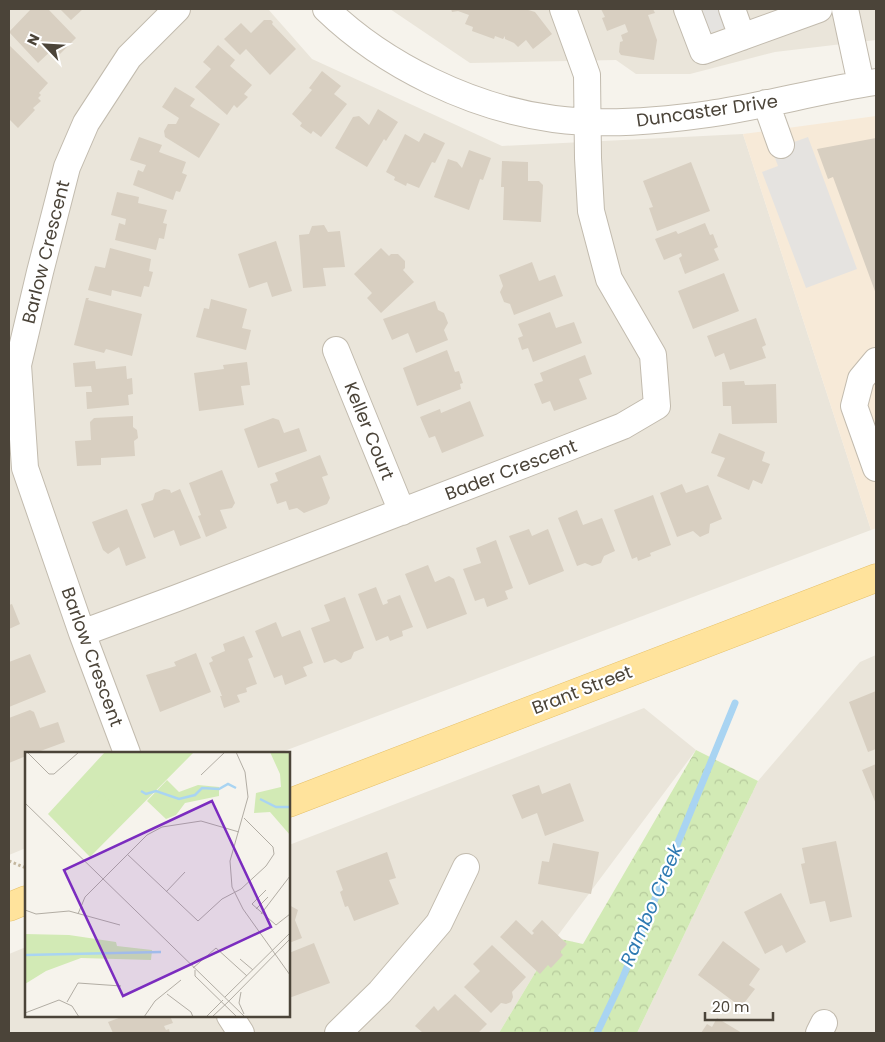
<svg xmlns="http://www.w3.org/2000/svg" width="885" height="1042" viewBox="0 0 885 1042" font-family="Poppins,sans-serif">
<defs>
<pattern id="forest-crowns" width="20" height="18" patternUnits="userSpaceOnUse" patternTransform="scale(1.25)"><rect width="20" height="18" fill="#d2eab5"/><path d="M2 6a3 3 0 1 1 6 0M12 15a3 3 0 1 1 6 0" fill="none" stroke="#b6ca9c"/></pattern>
</defs>
<rect width="100%" height="100%" fill="#f6f3ec"/>
<path fill="#eae5da" d="M9,9h259l44,50 190,87 241,-12 128,396 -592,223h-253v95l-17,7z
M390,9h486v31l-101,12 -85,22h-54l-20,-14 -146,3z
M876,655v378h-239l121,-252 102,-119z
M644,708l52,42 -140,188 -57,95h-490v-79l17,-7v69h263v-171z"/>
<path fill="#f7ead8" d="M876,116v412l-5,2 -128,-396z"/>
<path fill="url(#forest-crowns)" d="M696,750l62,31 -121,252h-138l57,-95 27,6z"/>
<path fill="#e5e3e0" d="M698,9h23l6,18 -20,7z
M808,137l49,132 -51,19 -44,-116 16,-6 -6,-16z"/>
<g fill="none" stroke-linecap="round" stroke-linejoin="round">
<path stroke="#a9d4f2" stroke-width="7" d="M597,1033l24,-51 114,-279"/>
</g>
<path fill="#d8cfc1" d="M31,9h17l28,29 -16,16 -6,-6 -16,15 -29,-31z
M60,9h23l-12,11z
M451,9h74l10,3 17,22 -19,15 -7,-9 -8,7 -4,-4 -9,-4v-3l-2,3 -8,-3 -1,3 -22,-8 1,-4 -8,-3 4,-9 -11,-4 -6,1z
M601,9h52l2,4 -7,2 9,25 -3,20 -33,-5 -2,-3 1,-10 3,-1 -2,-6 7,-3 -3,-8 -18,7 -5,-13 3,-1z
M264,20h7l2,2 -1,2 24,25 -26,26 -24,-26 -6,6 -16,-16 17,-16 10,10z
M9,45l39,38 -9,10 2,2 -3,3 3,3 -8,7 2,2 -17,18 -9,-9z
M218,45l17,15 -5,6 22,19 -8,9 4,3 -11,11 -3,-3 -7,10 -32,-28 16,-18 -8,-7z
M322,71l19,15 -7,8 13,10 -26,33 -8,-6 -2,3 -11,-8 2,-3 -10,-9 20,-24 -3,-2z
M175,87l20,12 -5,7 30,18 -21,34 -34,-21 -1,-6 4,-7h8l3,-6 -17,-11z
M378,109l20,13 -12,19 -2,-2 -17,28 -32,-19 18,-31 6,-1 10,9z
M424,133l21,10 -10,20 -3,-1 -13,26 -12,-5 -1,3 -12,-6 1,-3 -9,-5 19,-38 14,8z
M139,137l23,8 -3,7 27,10 -4,11 5,2 -7,17 -4,-1 -3,9 -40,-15 5,-15 5,2 3,-7 -16,-5z
M876,138v156l-43,-117 -5,2 -11,-30z
M469,150l22,8 -8,22 -3,-1 -11,31 -35,-13 14,-38 9,3 5,6z
M502,161l26,1v19h11l4,4 -2,37 -38,-2 1,-33h-3z
M691,162l19,49 -53,20 -8,-23 4,-1 -10,-26z
M117,192l22,5 -1,6 29,7 -4,13 4,1 -3,15 -5,-1 -3,12 -41,-10 4,-17 6,2 1,-6 -15,-4z
M705,223l5,12 3,-1 5,13 -4,2 5,11 -34,14 -6,-16 3,-2 -1,-3 -17,7 -9,-21 21,-8 2,3z
M324,225l4,7 12,-1 5,36 -22,1 3,18 -23,2 -4,-53 10,-1 3,-8z
M276,241l16,50 -20,6 -5,-15 -18,6 -11,-34z
M110,248l41,11 -2,12 4,1 -4,15 -5,-1 -3,11 -29,-7 -1,6 -23,-6 7,-24 10,2z
M381,248l8,8 2,-2h7l7,7v7l-2,2 11,12 -33,31 -14,-15 5,-5 -18,-19z
M532,262l7,19 16,-6 8,21 -49,19 -4,-11 -6,-2 -4,-10 3,-6 -4,-11z
M724,273l15,38 -46,18 -15,-38z
M86,298h3l-1,2 54,14 -10,42 -26,-7 -2,4 -30,-8z
M211,299l36,10 -5,19 9,2 -5,20 -50,-13 8,-29 5,1z
M435,301l3,9 6,3 4,10 -4,7 4,10 -32,13 -8,-20 -16,7 -9,-21z
M550,312l6,16 18,-6 8,21 -49,19 -5,-14 -6,2 -4,-12 5,-2 -5,-12z
M756,318l10,27 -4,2 4,11 -36,12 -6,-17 -9,4 -8,-21z
M447,350l8,22 4,-1 4,12 -3,1 1,5 -44,17 -14,-38z
M585,355l7,19 -13,5 8,20 -33,12 -4,-10 -8,3 -8,-20 9,-3 -3,-8z
M95,361l1,8 30,-3 1,13 5,-1 1,16 -5,1 1,10 -42,4 -1,-17h6l-1,-6 -16,1 -2,-24z
M247,362l3,23 -9,1 3,19 -45,6 -5,-38 30,-4 -1,-4z
M744,381l1,4 31,-1 1,39 -45,1 -1,-18h-8l-1,-24z
M470,401l14,35 -42,17 -7,-17 -6,2 -9,-21 20,-8 1,4z
M133,416v11l4,3 1,8 -4,3 1,15 -34,2v7l-24,1 -2,-25 16,-1 -1,-18 4,-4z
M273,418l6,2 5,13 15,-5 8,23 -49,17 -14,-39z
M719,433l46,19 -3,9 8,3 -8,20 -9,-4 -4,10 -32,-14 8,-18 -14,-5z
M320,455l8,20 -6,2 8,21 -3,6 -23,9 -7,-5 -8,2 -3,-9 -9,3 -7,-20 8,-3 -3,-8z
M222,470l13,33 -3,5 -12,2 7,18 -21,9 -8,-21 3,-1 -12,-32z
M682,484l4,9 22,-8 14,34 -12,5 -1,9 -9,4 -7,-6 -16,6 -17,-44z
M164,489l6,1 1,3 9,-4 21,49 -21,8 -6,-16 -20,8 -13,-34 12,-4 2,-7z
M653,495l18,50 -21,8 1,3 -13,5 -1,-4 -5,2 -18,-49z
M127,509l19,49 -20,8 -7,-19 -11,7 -5,-4 -11,-28z
M577,510l6,15 19,-7 13,33 -11,5 -3,7 -9,3 -7,-3 -8,3 -19,-48z
M529,529l3,7 16,-7 16,42 -35,14 -20,-49z
M496,540l17,48 -8,3 3,8 -21,8 -3,-9 -9,3 -12,-32 18,-6 -5,-15z
M428,565l7,17 14,-6 5,3 13,35 -40,15 -22,-55z
M376,587l7,18 5,-2 -1,-3 13,-5 13,32 -11,4 1,5 -13,5 -2,-5 -12,5 -18,-47z
M345,597l19,51 -10,4 -3,7 -10,4 -6,-4 -11,4 -13,-35 19,-7 -6,-16z
M12,604l8,20 -11,5v-24z
M276,622l6,15 18,-7 13,33 -10,4 4,9 -22,9 -3,-10 -8,3 -19,-47z
M244,636l9,21 -5,2 9,25 -11,4 1,4 -10,3 3,7 -16,6 -4,-12h2l-13,-33 4,-2 -2,-4 14,-6 -2,-7z
M196,653l15,39 -51,20 -14,-37 30,-9 -2,-4z
M30,654l16,38 -37,15v-45z
M876,691v58l-8,3 -19,-50z
M30,710l4,2 6,16 18,-6 7,20 -30,11h-9v3l-17,7v-45z
M876,764v40l-14,-34z
M570,783l14,38 -39,15 -8,-23 -15,6 -10,-24 27,-10 3,9z
M836,841l16,76 -22,5 -5,-21 -15,3 -9,-40 4,-1 -3,-15z
M553,843l46,9 -8,42 -53,-10 4,-23 7,1z
M387,852l9,26 -7,2 10,24 -45,17 -6,-15 -3,1 -5,-15 3,-2 -7,-19z
M781,893l25,49 -20,11 -4,-8 -17,9 -21,-42z
M289,905l9,5 -3,10 7,18 -13,5z
M516,920l16,15 2,-2 -2,-2 10,-11 25,24 -7,8 3,3 -12,13 -3,-3 -8,9 -40,-37z
M723,941l37,28 -11,16 6,4 -14,18 -43,-32z
M314,943l16,40 -41,15v-45z
M492,945l34,32 -14,15 1,5 -2,5 -5,2 -5,-1 -10,10 -27,-26 16,-16 -7,-7z
M455,994l32,30 -9,9h-55l-8,-7 19,-20 4,5z
M124,1016h46l3,7 -9,3 2,4 3,-1 1,4h-57l-5,-11z
M717,1018l25,15h-41l6,-9 5,3z"/>
<g fill="none" stroke-linecap="round" stroke-linejoin="round">
<defs>
<path id="minor" d="M326,9c59,57 146,99 228,110 51,7 105,2 155,-5 56,-8 111,-24 167,-32
M687,9l16,42 116,-42
M732,9l10,28
M845,9l16,75
M766,103l15,42
M336,350l66,162
M876,361l-15,18 -7,27 22,62
M82,633l95,-35 385,-148 61,-24 34,-20 -4,-51 -44,-76 -18,-68 -3,-53 -1,-83 -24,-66
M127,753l-45,-120 -57,-165 -7,-103 22,-93 27,-105 19,-44 43,-66 48,-48
M230,1016l11,17
M338,1033l42,-41 59,-69 27,-56
M819,1033l5,-10"/>
<path id="major" d="M289,803l587,-225
M9,907l17,-7"/>
</defs>
<use href="#minor" stroke="#c2bbae" stroke-width="28"/>
<use href="#major" stroke="#e6c16a" stroke-width="29"/>
<path stroke="#c4b79f" stroke-width="3" stroke-dasharray="2.5 2.5" stroke-linecap="butt" d="M9,861l17,7"/>
<use href="#minor" stroke="#fff" stroke-width="26"/>
<use href="#major" stroke="#ffe39c" stroke-width="28"/>
</g>
<g text-anchor="middle" stroke-width="4.5" stroke-linejoin="round" paint-order="stroke">
<g font-size="18" fill="#4b4439" stroke="#fff">
<text transform="translate(707 111) rotate(-8)" y="6">Duncaster Drive</text>
<text transform="translate(46 252) rotate(-76)" y="6">Barlow Crescent</text>
<text transform="translate(369 431) rotate(68)" y="6">Keller Court</text>
<text transform="translate(511 470) rotate(-21)" y="6">Bader Crescent</text>
<text transform="translate(92 657) rotate(70)" y="6">Barlow Crescent</text>
<text transform="translate(582 690) rotate(-21)" y="6">Brant Street</text>
</g>
<g font-size="19" font-style="italic" fill="#2e7ab2" stroke="#fff">
<text transform="translate(651 905) rotate(-67)" y="7">Rambo Creek</text>
</g>
</g>
<g transform="translate(25 752)">
<rect width="265" height="265" fill="#f6f3ec"/>
<path d="M80,0h89l-104,105 -42,-43zM245,0h20v83l-20,-23 -16,1 2,-20 25,-6 -1,-13z" fill="#d2eab5"/>
<path d="M142,28l12,12 19,-7 21,2v9l-34,7 -9,12 -10,4 -19,-18zM0,182l44,1 47,7 1,4 35,4 -1,10 -70,-2 -35,13 -21,13z" fill="#d2eab5"/>
<path d="M77,41l13,14 -13,13 -14,-15z" fill="#d2eab5"/>
<path fill="none" stroke="#a9d4f2" stroke-width="2.5" d="M116,39l5,3 10,-3 23,8 16,-4 7,-7 17,1 9,-5 8,4M235,47l16,8h14M0,203l136,-3"/>
<path fill="none" stroke="#b2ada4" stroke-width="1" d="M2,0l22,22h5l25,-22M211,0l9,20 3,25 -18,64 2,26 11,22 47,66M176,23l24,-23M0,51l220,214M102,102l71,67 24,-22 19,-10 25,-23 8,-12 -1,-7 -29,-29M241,138l-14,14 24,21 14,-11M141,140l19,-20M231,157l12,-12M0,158l11,4 33,-3 51,14M53,162l7,-17 62,-62 15,-8 39,-6 38,11M236,162l29,-38M215,207l13,11M168,216l23,-20 31,28M170,218v6l42,41M216,240l-2,11 5,11M142,242l24,18 2,5M200,245l65,-64M204,249l61,-62M42,250l11,-19 43,3M0,261l34,-13 13,6 7,11M119,265l11,-16 26,-21M181,265l17,-17M187,265l17,-16"/>
<path fill="#7b2cbf" fill-opacity="0.15" stroke="#7b2cbf" stroke-width="2.5" d="M187,49l59,126 -148,69 -59,-126z"/>
<rect width="265" height="265" fill="none" stroke="#4b4439" stroke-width="2.5"/>
</g>
<rect width="885" height="1042" fill="none" stroke="#4b4439" stroke-width="20"/>
<g transform="translate(45 45) rotate(295)" stroke="#ffffff" stroke-width="4" paint-order="stroke">
<path d="M0-4L9 19L0 12L-9 19Z" fill="#4b4439"/>
<text y="-8" font-size="14" font-weight="bold" text-anchor="middle" fill="#4b4439">N</text>
</g>
<path d="M705 1012v8h68v-8" fill="none" stroke="#4b4439" stroke-width="2.5"/>
<text x="712" y="1012" font-size="15" fill="#4b4439" stroke="#ffffff" stroke-width="4" paint-order="stroke">20 m</text>
</svg>
